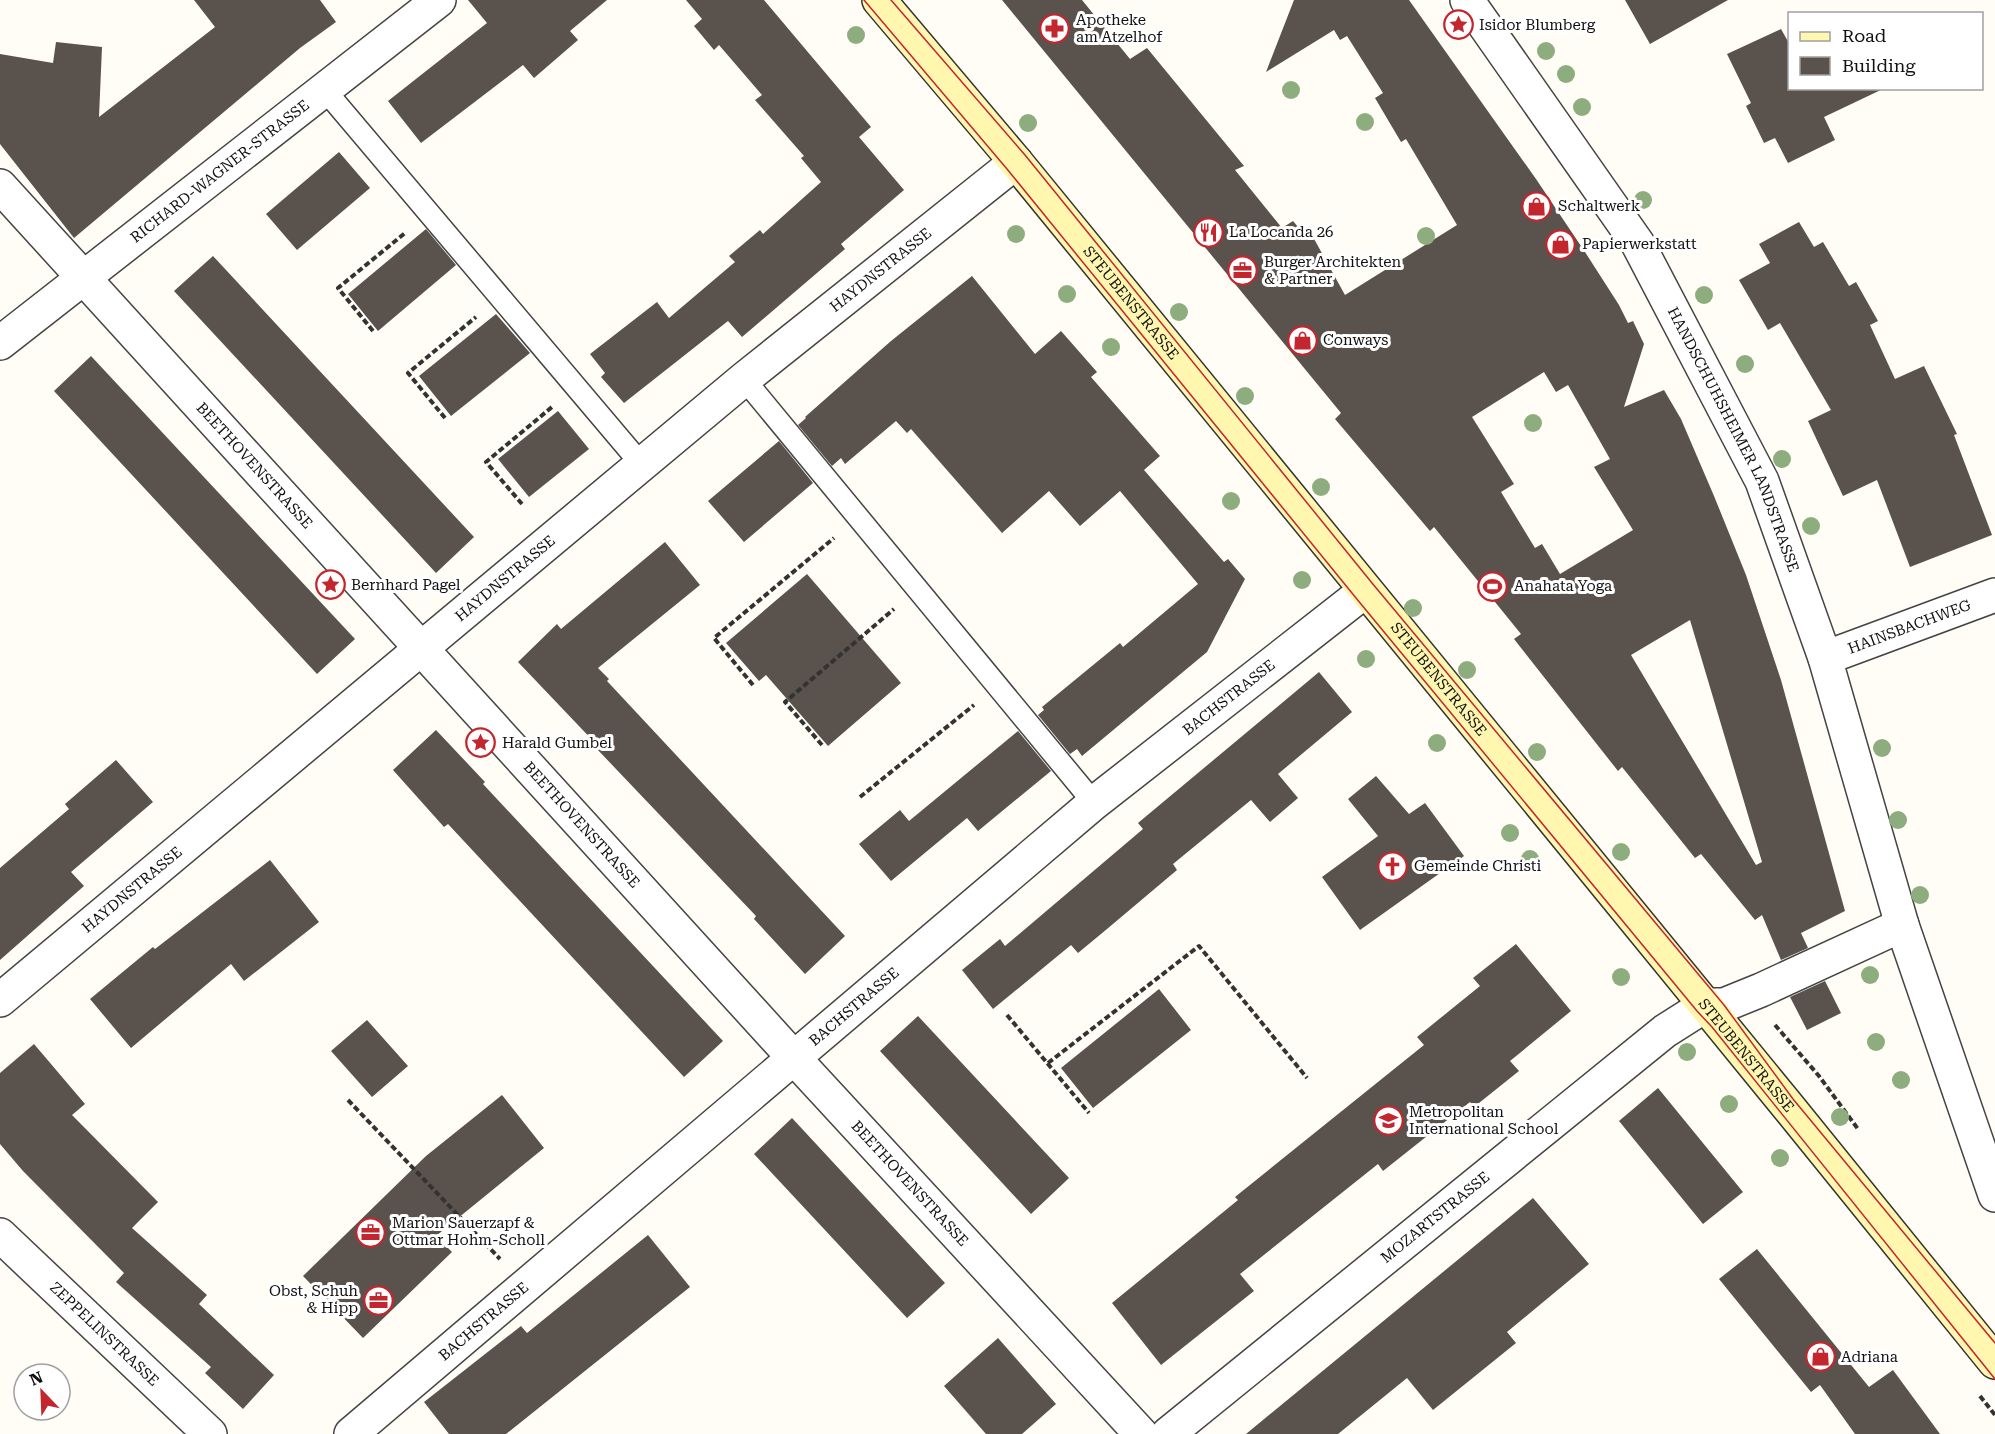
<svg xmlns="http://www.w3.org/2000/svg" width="1995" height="1434" viewBox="0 0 1995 1434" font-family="'Roboto Serif',serif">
<rect width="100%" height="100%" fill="#fffdf5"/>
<path fill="#5a524d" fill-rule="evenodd" d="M194,0h126l16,22 -36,26 -226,190 -74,-94v-90l53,9 3,-21 46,5 -3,70 116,-90z
M468,0h139l-37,31 8,9 -44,38 -11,-13 -102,78 -33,-42 99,-78z
M686,0h78l107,127 -12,10 45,53 -63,54 4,5 -103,88 -14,-16 -104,82 -23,-26 4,-4 -15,-19 67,-52 12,16 66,-56 -6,-6 31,-26 3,4 58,-52 -20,-24 3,-2 -49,-56 7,-5 -43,-50 -5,5 -20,-24 8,-7z
M1002,0h80l48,59 17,-11 97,118 -9,4 47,58 11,-7 16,19 4,-3 32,58 112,-70 -51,-86 -5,3 -26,-44 8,-5 -36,-57 -7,4 -6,-10 -68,42 28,-72h115l127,179 49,73 34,53 9,18 5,-2 11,23 -20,63 40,-17 17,29 33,77 32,79 35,105 64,231 -44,22 7,15 -27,12 -19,-45 -7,5 -54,-66 -6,4 -73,-91 -4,4 -104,-132 7,-5 -87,-107 -4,4 -95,-112 6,-6zM1544,372l12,20 12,-7 42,74 -16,8 39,63 -73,44 -18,-30 -7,4 -34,-56 13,-8 -42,-67zM1690,620l72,242 -6,3 -125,-210z
M1625,0h103l-78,44z
M1781,29l9,16v43h95l-61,29 11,23 -47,23 -13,-25 -11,5 -18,-37 5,-3 -24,-49z
M339,152l31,36 -73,62 -31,-36z
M1799,222l15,25 9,-5 26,44 7,-4 22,39 -8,4 25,54 29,-13 33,68 -3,1 38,100 -82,32 -33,-87 -34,16 -35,-75 23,-11 -51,-87 -12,7 -29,-50 31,-17 -11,-19z
M426,229l30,36 -78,66 -30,-37z
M213,256l261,281 -38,36 -262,-282z
M972,276l63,78 26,-23 36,41 -6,5 69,79 -16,14 80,92 4,-3 17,20 -38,73 -125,104 -5,-7 -7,5 -32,-39 6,-5 -2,-3 78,-64 3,4 75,-63 -78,-93 -40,35 -31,-35 -47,42 -91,-104 -4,4 -11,-12 -51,43 -4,-6 -9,8 -34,-41 8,-7 -1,-1 86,-76z
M496,314l34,39 -79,63 -32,-40z
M91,356l264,283 -38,35 -263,-283z
M558,411l31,38 -60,48 -31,-38z
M779,441l34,42 -69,59 -36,-41z
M665,542l35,43 -102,83 11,11 -2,2 238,255 -40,38 -51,-55 2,-3 -160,-168 2,-2 -80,-84 39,-38 4,5z
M807,574l94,109 -73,63 -62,-71 -7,6 -33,-38z
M1319,672l33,40 -74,62 20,24 -28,24 -19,-22 -78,64 4,6 -70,59 -29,24 -7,-8 -78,64 -31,-39 38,-31 5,7 138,-117 -5,-6z
M436,730l49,52 -2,2 240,257 -39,36 -236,-253 -4,3 -51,-57z
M1018,731l33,40 -73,60 -11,-13 -76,63 -32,-37 41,-34 9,11z
M116,760l37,42 -82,70 13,14 -84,74v-92l69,-59 -4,-5z
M1376,776l33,38 16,-11 39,53 -104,74 -38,-53 56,-41 -30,-37z
M270,860l49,62 -75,59 -13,-17 -100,84 -41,-49 63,-52 2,2z
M1516,944l55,67 -61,50 9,10 -45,36 -4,-5 -87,69 -5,-7 -138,110 14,17 -93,74 -49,-62 126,-103 -3,-3 189,-152 -7,-8 63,-51 -7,-8z
M1825,981l16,32 -34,17 -17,-33z
M1159,989l32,41 -98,78 -32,-40z
M918,1016l151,162 -38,36 -151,-163z
M367,1020l41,46 -36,31 -41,-46z
M34,1044l51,60 -13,11 86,87 -26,26 75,67 -8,9 75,71 -31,34 -38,-36 6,-6 -95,-85 8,-9 -101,-102 -23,-27v-71z
M1658,1088l85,104 -40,32 -84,-103z
M502,1095l42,53 -108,88 16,16 -89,86 -60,-62 123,-120z
M792,1118l153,165 -38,35 -153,-164z
M1533,1198l56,66 -82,68 9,11 -83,67 -26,-32 -69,56h-92z
M648,1235l42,52 -184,147h-57l-25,-32 97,-76 6,7z
M1757,1249l112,138 24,-17 47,64h-85l-35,-49 -9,7 -92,-113z
M998,1338l58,66 -34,30h-36l-42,-48z"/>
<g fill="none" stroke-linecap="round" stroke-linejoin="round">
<defs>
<path id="service" d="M324,89l318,376
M744,379l350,424"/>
<g id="minor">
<path id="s1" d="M1467,0l171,244 124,237 63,177 77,267 93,270"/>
<path id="s2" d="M0,186l794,872 347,376"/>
<path id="s3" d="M0,343l439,-343"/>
<path id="s4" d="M1825,658l170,-63"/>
<path id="s5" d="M0,1000l744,-621 272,-217"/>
<path id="s6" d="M0,1235l210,199"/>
<path id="s7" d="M351,1434l743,-631 271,-212"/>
<path id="s8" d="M1168,1434l497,-403 41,-26h18l37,-15 141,-65"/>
</g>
<g id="secondary">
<path id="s9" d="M879,0l137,162 770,942 209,258"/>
</g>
</defs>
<use href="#service" stroke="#444" stroke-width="24"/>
<use href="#minor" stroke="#444" stroke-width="36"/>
<use href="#secondary" stroke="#333" stroke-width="36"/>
<path stroke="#333" stroke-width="4" stroke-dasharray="6 3" stroke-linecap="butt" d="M373,331l-35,-43 67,-55
M445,418l-37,-45 68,-56
M522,504l-36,-42 66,-55
M753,685l-39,-47 120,-100
M822,745l-37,-43 109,-93
M860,797l114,-92
M1007,1015l82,98
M1775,1025l44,51 39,53
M1048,1063l151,-117 108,132
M348,1100l152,159
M1980,1396l15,19"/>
<use href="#service" stroke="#fff" stroke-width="21"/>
<use href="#minor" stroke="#fff" stroke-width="33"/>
<use href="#secondary" stroke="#fff6b0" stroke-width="33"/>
<path stroke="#c4262e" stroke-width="1.5" d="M864,0l143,169 349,429 341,413 15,16 283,352
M891,0l134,155 347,428 352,422 69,94 202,244"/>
</g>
<g fill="#8dad7f">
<circle cx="856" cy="35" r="9"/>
<circle cx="1546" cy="51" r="9"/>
<circle cx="1566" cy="74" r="9"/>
<circle cx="1291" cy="90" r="9"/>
<circle cx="1582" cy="107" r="9"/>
<circle cx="1365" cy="122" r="9"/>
<circle cx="1028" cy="123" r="9"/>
<circle cx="1643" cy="200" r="9"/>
<circle cx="1016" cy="234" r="9"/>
<circle cx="1426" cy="236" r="9"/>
<circle cx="1067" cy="294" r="9"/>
<circle cx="1704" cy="295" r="9"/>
<circle cx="1179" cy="312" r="9"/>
<circle cx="1111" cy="347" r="9"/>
<circle cx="1745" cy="364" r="9"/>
<circle cx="1245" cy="396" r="9"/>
<circle cx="1533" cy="423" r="9"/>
<circle cx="1782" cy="459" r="9"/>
<circle cx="1321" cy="487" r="9"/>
<circle cx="1231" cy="501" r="9"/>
<circle cx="1811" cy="526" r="9"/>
<circle cx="1302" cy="580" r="9"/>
<circle cx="1413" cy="608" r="9"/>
<circle cx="1366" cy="659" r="9"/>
<circle cx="1467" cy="670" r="9"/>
<circle cx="1437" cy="743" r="9"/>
<circle cx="1882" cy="748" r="9"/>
<circle cx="1537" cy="752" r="9"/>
<circle cx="1898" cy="820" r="9"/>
<circle cx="1510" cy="833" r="9"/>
<circle cx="1621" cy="852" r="9"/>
<circle cx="1530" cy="859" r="9"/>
<circle cx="1920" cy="895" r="9"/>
<circle cx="1870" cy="975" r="9"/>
<circle cx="1621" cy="977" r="9"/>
<circle cx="1876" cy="1042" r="9"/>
<circle cx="1687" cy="1052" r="9"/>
<circle cx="1901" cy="1080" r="9"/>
<circle cx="1729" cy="1104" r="9"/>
<circle cx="1840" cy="1117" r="9"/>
<circle cx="1780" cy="1158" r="9"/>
</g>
<defs>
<symbol id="sight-ring" viewBox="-11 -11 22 22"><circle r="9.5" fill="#fff" stroke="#c4262e" stroke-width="1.5"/><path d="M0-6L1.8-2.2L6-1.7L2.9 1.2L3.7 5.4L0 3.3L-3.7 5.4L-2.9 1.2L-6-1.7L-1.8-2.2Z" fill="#c4262e"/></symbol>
<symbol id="pharmacy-ring" viewBox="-11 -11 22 22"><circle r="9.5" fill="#fff" stroke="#c4262e" stroke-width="1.5"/><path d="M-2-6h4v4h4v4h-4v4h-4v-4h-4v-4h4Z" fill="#c4262e"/></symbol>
<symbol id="shop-ring" viewBox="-11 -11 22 22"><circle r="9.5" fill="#fff" stroke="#c4262e" stroke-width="1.5"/><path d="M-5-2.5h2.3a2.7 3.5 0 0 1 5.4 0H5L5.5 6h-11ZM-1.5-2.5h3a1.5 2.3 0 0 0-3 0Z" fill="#c4262e"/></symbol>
<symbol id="restaurant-ring" viewBox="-11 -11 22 22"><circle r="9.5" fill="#fff" stroke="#c4262e" stroke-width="1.5"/><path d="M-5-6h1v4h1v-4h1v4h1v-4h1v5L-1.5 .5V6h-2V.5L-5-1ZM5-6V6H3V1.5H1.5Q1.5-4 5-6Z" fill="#c4262e"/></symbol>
<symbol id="office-ring" viewBox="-11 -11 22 22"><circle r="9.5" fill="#fff" stroke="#c4262e" stroke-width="1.5"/><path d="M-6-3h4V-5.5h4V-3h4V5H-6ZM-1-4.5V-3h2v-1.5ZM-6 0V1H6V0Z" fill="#c4262e"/></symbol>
<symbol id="stadium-ring" viewBox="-11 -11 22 22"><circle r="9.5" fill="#fff" stroke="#c4262e" stroke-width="1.5"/><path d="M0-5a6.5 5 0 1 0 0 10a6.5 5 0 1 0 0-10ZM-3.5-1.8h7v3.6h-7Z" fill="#c4262e"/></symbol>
<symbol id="church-ring" viewBox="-11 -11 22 22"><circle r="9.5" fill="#fff" stroke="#c4262e" stroke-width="1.5"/><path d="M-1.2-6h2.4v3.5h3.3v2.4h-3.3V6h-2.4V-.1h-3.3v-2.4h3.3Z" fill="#c4262e"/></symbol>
<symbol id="school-ring" viewBox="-11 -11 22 22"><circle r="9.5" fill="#fff" stroke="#c4262e" stroke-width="1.5"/><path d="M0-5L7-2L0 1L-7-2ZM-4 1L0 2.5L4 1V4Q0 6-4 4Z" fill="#c4262e"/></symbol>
</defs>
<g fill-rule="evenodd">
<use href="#sight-ring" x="1442" y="8" width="33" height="33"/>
<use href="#pharmacy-ring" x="1038" y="12" width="33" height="33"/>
<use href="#shop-ring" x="1520" y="190" width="33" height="33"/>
<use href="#restaurant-ring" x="1192" y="216" width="33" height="33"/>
<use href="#shop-ring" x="1544" y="228" width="33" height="33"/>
<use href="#office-ring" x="1226" y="254" width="33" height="33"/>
<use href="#shop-ring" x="1286" y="324" width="33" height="33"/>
<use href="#sight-ring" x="314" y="568" width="33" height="33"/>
<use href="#stadium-ring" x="1476" y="570" width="33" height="33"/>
<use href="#sight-ring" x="464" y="726" width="33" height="33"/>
<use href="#church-ring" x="1376" y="850" width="33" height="33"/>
<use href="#school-ring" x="1372" y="1104" width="33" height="33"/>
<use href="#office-ring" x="354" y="1216" width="33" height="33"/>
<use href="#office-ring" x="362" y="1284" width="33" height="33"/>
<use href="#shop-ring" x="1804" y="1340" width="33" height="33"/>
</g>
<g text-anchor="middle" stroke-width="6" stroke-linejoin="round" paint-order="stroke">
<g font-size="15" fill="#111" stroke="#fff" text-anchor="start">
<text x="1076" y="25">Apotheke<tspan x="1076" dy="17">am Atzelhof</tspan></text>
<text x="1479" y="30">Isidor Blumberg</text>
<text x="1558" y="211">Schaltwerk</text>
<text x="1229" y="237">La Locanda 26</text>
<text x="1582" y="249">Papierwerkstatt</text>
<text x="1264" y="267">Burger Architekten<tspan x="1264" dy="17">&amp; Partner</tspan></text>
<text x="1323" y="345">Conways</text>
<text x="351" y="590">Bernhard Pagel</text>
<text x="1514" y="591">Anahata Yoga</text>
<text x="502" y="748">Harald Gumbel</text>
<text x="1414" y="871">Gemeinde Christi</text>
<text x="1409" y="1117">Metropolitan<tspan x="1409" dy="17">International School</tspan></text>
<text x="392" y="1228">Marion Sauerzapf &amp;<tspan x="392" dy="17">Ottmar Hohm-Scholl</tspan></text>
<text x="358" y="1296" text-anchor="end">Obst, Schuh<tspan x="358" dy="17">&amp; Hipp</tspan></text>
<text x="1841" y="1362">Adriana</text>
</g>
<g font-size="15" fill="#111" stroke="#fff">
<text dy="5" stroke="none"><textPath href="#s3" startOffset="279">RICHARD-WAGNER-STRASSE</textPath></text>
<text dy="5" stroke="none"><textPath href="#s5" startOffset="1144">HAYDNSTRASSE</textPath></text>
<text dy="5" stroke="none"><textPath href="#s9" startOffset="394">STEUBENSTRASSE</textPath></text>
<text dy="5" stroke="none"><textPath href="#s1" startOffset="516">HANDSCHUHSHEIMER LANDSTRASSE</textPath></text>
<text dy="5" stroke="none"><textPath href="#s2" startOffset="378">BEETHOVENSTRASSE</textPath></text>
<text dy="5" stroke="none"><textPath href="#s5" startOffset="658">HAYDNSTRASSE</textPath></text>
<text dy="5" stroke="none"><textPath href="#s4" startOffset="90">HAINSBACHWEG</textPath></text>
<text dy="5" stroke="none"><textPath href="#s9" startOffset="880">STEUBENSTRASSE</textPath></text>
<text dy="5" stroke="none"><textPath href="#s7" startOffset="1146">BACHSTRASSE</textPath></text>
<text dy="5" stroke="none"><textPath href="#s2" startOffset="864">BEETHOVENSTRASSE</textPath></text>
<text dy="5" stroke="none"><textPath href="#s5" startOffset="172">HAYDNSTRASSE</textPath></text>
<text dy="5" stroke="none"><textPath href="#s7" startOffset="660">BACHSTRASSE</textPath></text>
<text dy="5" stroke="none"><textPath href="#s9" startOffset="1366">STEUBENSTRASSE</textPath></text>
<text dy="5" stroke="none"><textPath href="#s2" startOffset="1350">BEETHOVENSTRASSE</textPath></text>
<text dy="5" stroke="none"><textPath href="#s8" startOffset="344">MOZARTSTRASSE</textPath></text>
<text dy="5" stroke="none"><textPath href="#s7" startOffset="174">BACHSTRASSE</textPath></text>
<text dy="5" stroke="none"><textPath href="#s6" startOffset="144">ZEPPELINSTRASSE</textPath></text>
</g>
</g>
<rect x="1788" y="12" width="195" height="78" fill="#ffffff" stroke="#a0a0a0" stroke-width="1.5"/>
<rect x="1800" y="32" width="30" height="9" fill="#fff6b0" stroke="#a0a0a0" stroke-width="1.5"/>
<text x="1842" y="42" font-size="18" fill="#111111">Road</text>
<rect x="1800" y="57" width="30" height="18" fill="#5a524d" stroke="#a0a0a0" stroke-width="1.5"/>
<text x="1842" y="72" font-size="18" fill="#111111">Building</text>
<g transform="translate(42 1392) rotate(337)"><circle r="28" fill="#ffffff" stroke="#a0a0a0" stroke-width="1.5"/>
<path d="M0-4.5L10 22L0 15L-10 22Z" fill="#c4262e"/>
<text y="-9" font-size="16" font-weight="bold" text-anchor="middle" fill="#111111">N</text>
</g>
</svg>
